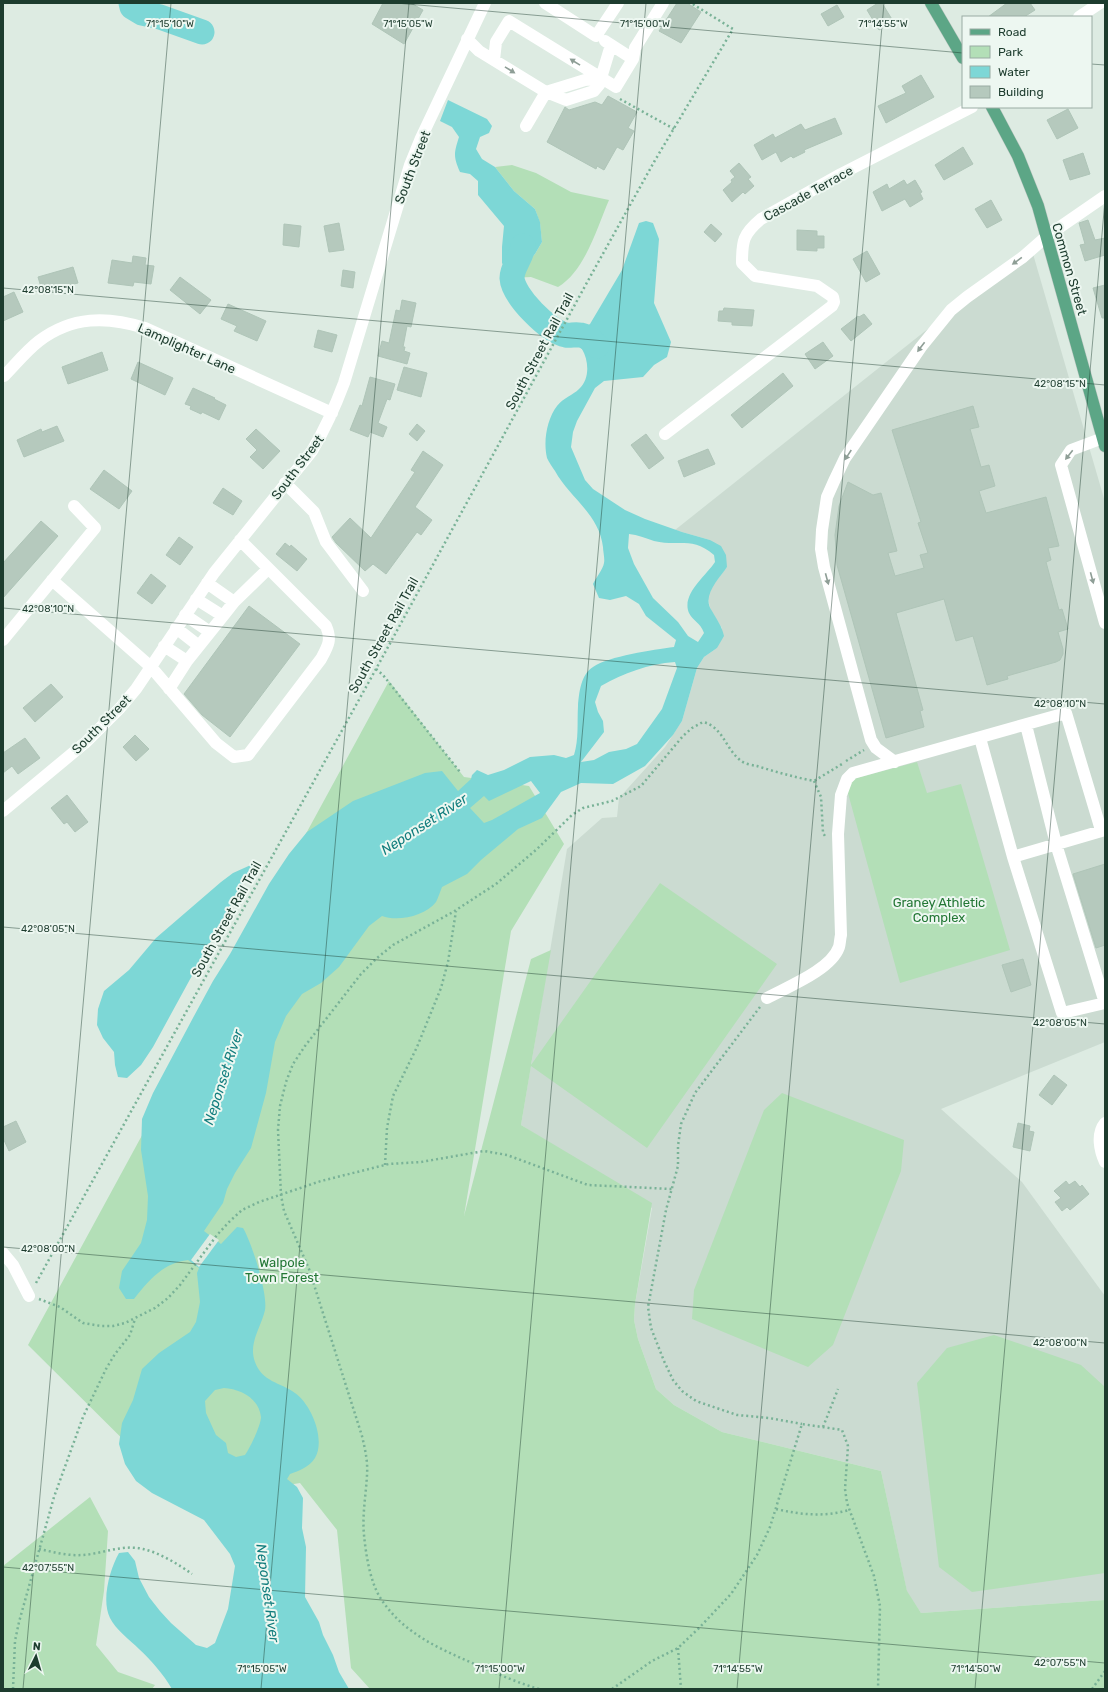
<svg xmlns="http://www.w3.org/2000/svg" width="1108" height="1692" viewBox="0 0 1108 1692" font-family="Rubik,sans-serif">
<rect width="100%" height="100%" fill="#ddebe2"/>
<path fill="#cbdbd1" d="M1031,247l74,255v540l-164,67 81,73 83,114v304l-184,13 -14,-21 -26,-121 -159,-39 -48,-27 -18,-16 -18,-50 -4,-19 1,-16 17,-96 -131,-83 46,-276 35,-31 15,-1 2,-19 46,-51 17,-26 15,-53 7,-11 13,-9 5,-20 -12,-19 -2,-13 5,-11 14,-18 -17,-27 -35,-10z"/>
<path fill="#b3dfb7" d="M512,165l24,8 35,19 38,8c-12,28 -24,71 -51,87l-27,-10 -19,1 23,-24 7,-12 -2,-19 -5,-14 -21,-18 -19,-24z
M389,681l75,96 65,9 35,58 -53,87 -47,285 67,-257 20,-9 -20,115 129,-182 117,81 -130,184 -116,-82 -10,59 131,78 -17,101 -1,16 4,19 18,50 18,16 48,27 159,39 26,120 14,22 184,-13v89h-735l-19,-21 -14,-138 -37,-47 -114,19 -158,-157z
M917,762l10,31 34,-9 49,166 -110,33 -54,-197 3,-6z
M782,1093l122,47 -3,31 -68,174 -25,22 -116,-48 2,-29 70,-180z
M994,1335l87,30 24,22v186l-133,19 -33,-25 -22,-184 30,-35z
M90,1497l18,34 -4,60 -8,54 22,27 37,13 -3,4h-149v-123z"/>
<path fill="#7dd7d6" fill-rule="evenodd" d="M448,100l39,19 5,7 -3,7 -9,4 -4,12 6,10 13,8 19,24 21,18 5,13 2,20 -7,12 -23,24 -10,-15v-16l2,-21 -26,-31v-14l-8,-7 -10,-2c-7,-16 -6,-19 -1,-35l-7,-10 -12,-6z
M646,221l7,2 6,16 -5,64 17,39 -4,15 -13,8 -11,12 -39,4 -9,7 -18,33 -4,11 -2,15 14,33 8,9 32,21 20,9 37,13 28,8 11,6 5,9 1,12c-8,12 -26,29 -15,44 5,9 10,15 12,25l-7,12 -13,9 -7,11 -15,53 -9,14 -28,31 -32,18 -32,-1 -20,9 -19,26 -24,11 -37,31 -14,14 -25,13c-2,5 -4,11 -6,15 -11,14 -38,20 -54,14l-13,10 -30,41 -18,16 -19,11 -16,22 -11,26 -9,51 -15,55 -16,25 -8,16 -4,14 -19,28 17,13 16,-17 6,1c9,15 25,66 22,82 -4,18 -17,33 -10,52 7,20 25,20 40,31 16,11 31,46 20,65 -6,9 -16,13 -25,16l-3,5 10,8 6,11 -1,30 4,19 -1,50 14,25 4,13 10,20 6,17 10,17h-177c-9,-15 -20,-28 -33,-40 -9,-9 -24,-20 -29,-31 -9,-18 0,-49 9,-65l9,-1 7,9 4,17 10,19 11,14 11,12 25,22 11,3 8,-5 13,-34 7,-43 -5,-12 -26,-34 -52,-27 -16,-12 -11,-17 -6,-20 3,-21 11,-23 9,-31 17,-16 31,-21 6,-10 4,-20 -3,-29 2,-5 -11,-8c-25,3 -39,20 -54,39h-8l-7,-11 3,-17 19,-28 6,-23 1,-24 -7,-46 1,-31 11,-26 41,-77 19,-35 17,-27 39,-70 20,-30 18,-22 46,-31 72,-28 17,-2 16,20 13,-12 1,-4 5,-5 11,5 16,-5 26,-13 24,-2 12,3 8,-3c5,-16 3,-32 4,-49 1,-13 3,-32 15,-39 16,-11 60,-17 81,-20l2,-7 -30,-24 -7,-12 -13,-8 -16,4 -11,-2 -6,-14c3,-6 10,-15 11,-21 1,-5 -1,-11 -1,-16 -4,-33 -33,-49 -48,-76 -3,-4 -6,-9 -8,-13 -4,-17 0,-39 10,-52 6,-8 16,-11 22,-17 11,-10 10,-28 3,-40 -4,-7 -13,-5 -17,-11l5,-8 10,1 10,-7 32,-54 17,-47zM629,534c9,1 16,4 25,7 24,6 38,-5 60,14l1,7c-9,14 -34,32 -26,51 4,8 11,9 15,20l-6,9 -10,-6 -10,-14 -25,-24 -19,-34 -6,-16zM675,662l2,6 -15,41 -25,35 -11,5 -17,3 -15,8 -13,2 23,-30 -1,-11 -5,-9 -3,-10 6,-16c23,-13 47,-22 74,-24zM531,781l9,12 -48,27 -8,3 -14,-15 14,-12 5,5zM224,1388c16,1 35,10 37,29 0,8 -11,31 -16,38l-9,2 -8,-4 -2,-10 -10,-8 -10,-22 -1,-12 10,-11z
M253,864l-100,183 -12,18 -14,13 -9,-1 -3,-12 -1,-13 -11,-14 -6,-13 1,-16 6,-18 25,-21 27,-32 65,-56 12,-9z"/>
<path fill="#ddebe2" d="M210,1234l9,6 -20,27 -8,-7z"/>
<g fill="none" stroke-linecap="round" stroke-linejoin="round">
<path stroke="#7dd7d6" stroke-width="25" d="M131,3l1,4 10,6 18,4 42,15
M523,246c-1,11 -11,21 -11,32 1,18 37,54 54,57 4,1 9,-1 13,0 7,0 13,6 18,11"/>
</g>
<path fill="#b5c9bd" stroke="#afc5b8" d="M383,3h28l12,7 -19,34 -32,-20z
M677,3h10l14,9 -20,31 -22,-12z
M878,3h4l11,18 -14,9 -12,-20z
M1007,3h23l5,7 -11,7h-36z
M837,5l7,12 -16,9 -7,-12z
M921,75l13,22 -48,26 -8,-17 28,-13 -4,-7z
M608,96l29,16 -9,16 6,3 -11,19 -6,-3 -13,23 -7,-4 -1,3 -49,-27 18,-35 4,3 26,-8 7,3z
M1068,109l10,19 -21,11 -10,-19z
M835,118l7,16 -38,16 1,2 -12,6 -2,-2 -10,6 -5,-10 -14,8 -8,-15 19,-11 2,4 26,-14 4,6z
M963,147l10,17 -29,16 -9,-15z
M1083,153l7,21 -20,6 -7,-20z
M739,163l12,14 -3,2 6,7 -9,8 -2,-2 -11,10 -9,-12 9,-8 -1,-2 4,-3 -5,-6z
M904,180l3,5 8,-5 7,12 -2,1 3,6 -13,8 -5,-8 -23,12 -9,-19 14,-8 2,5z
M991,200l11,20 -15,8 -12,-19z
M1088,220l7,20 10,-2v17l-20,6 -5,-16 5,-1 -6,-21z
M339,223l5,27 -15,2 -5,-26z
M284,224l17,2 -2,21 -16,-2z
M711,224l11,10 -7,8 -11,-10z
M797,230l20,1v5h7v12h-7v3l-20,-1z
M867,251l13,23 -14,8 -13,-23z
M133,256l13,2 -1,7 9,1 -3,18 -17,-2 -1,4 -25,-3 4,-23 20,3z
M73,267l5,16 -13,3 1,2 -23,6 -5,-17z
M343,270l12,2 -2,16 -12,-2z
M180,277l31,23 -11,14 -30,-24z
M1105,285v33h-3l-9,-30z
M14,292l9,20 -20,9v-24z
M402,300l14,3 -5,24 -4,-1 -4,21h2l-1,4 6,2 -3,11 -29,-8 4,-15 7,2 7,-33 4,1z
M228,304l38,17 -9,20 -23,-10 3,-5 -16,-7z
M724,308l30,2 -2,16 -20,-1v-3l-14,-1 1,-10h4z
M864,314l8,10 -21,17 -10,-12 17,-13 1,1z
M318,330l19,5 -5,17 -18,-5z
M823,342l10,14 -18,13 -10,-15z
M102,352l6,18 -40,14 -6,-17z
M138,362l35,16 -8,17 -34,-16z
M404,367l23,6 -6,24 -24,-7z
M783,373l10,13 -51,42 -11,-13z
M370,377l25,7 -5,16 -3,-1 -9,24 9,4 -4,10 -13,-5 -2,5 -18,-7 10,-25 2,1z
M193,388l22,10 -1,1 12,6 -7,15 -17,-8 -1,2 -11,-5 1,-3 -6,-2z
M973,406l6,21 -9,2 11,38 8,-2 6,21 -16,5 7,22 60,-16 13,49 -11,2 3,12 -5,2 13,48 3,-1 6,20 -10,3 5,17v5l-3,6 -4,2 -49,14 1,3 -21,6 -14,-49 -17,5 -12,-42 -48,14 27,97 -3,1 4,16 -38,11 -49,-173 -2,-30 4,-29 9,-24 25,13 8,-2 16,58 -9,2 7,23 29,-8 -4,-13 8,-2 -10,-30 3,-1 -29,-92z
M417,424l8,7 -8,10 -8,-7z
M57,426l7,15 -40,16 -7,-17 24,-11 1,3z
M256,429l24,22 -17,18 -13,-12 7,-7 -11,-11z
M646,434l18,24 -15,11 -18,-24z
M708,449l7,15 -31,13 -6,-16z
M423,451l20,14 -28,42 17,13 -11,15 -4,-3 -31,42 -13,-10 -8,7 -29,-28 -4,-6 18,-19 21,20 44,-66 -4,-2z
M104,470l28,21 -13,18 -29,-20z
M223,488l19,13 -9,14 -20,-12z
M41,521l17,15 -55,62v-35z
M179,537l14,10 -13,18 -14,-10z
M285,543l5,4 1,-2 16,14 -10,12 -21,-17z
M151,574l15,12 -14,18 -15,-11z
M249,606l51,38 -70,93 -28,-22 -18,-21z
M51,684l12,13 -28,25 -12,-14z
M135,735l14,14 -13,12 -13,-14z
M25,738l15,20 -22,16 -6,-8 -9,7v-20z
M67,795l21,27 -13,10 -8,-10 -3,2 -13,-16z
M1105,864v81l-9,3 -23,-74z
M1023,959l8,26 -20,7 -9,-27z
M1054,1075l13,10 -15,20 -13,-10z
M16,1121l10,21 -17,9 -6,-13v-11z
M1018,1123l12,3 -1,5 5,1 -4,19 -17,-4z
M1066,1181l3,4 6,-4 5,6 2,-2 7,9 -19,16 -3,-3 -5,4 -7,-9 6,-4 -7,-7z"/>
<g fill="none" stroke-linecap="round" stroke-linejoin="round">
<defs>
<path id="major" d="M931,3l32,55
M992,107l26,49 20,50 67,240"/>
</defs>
<use href="#major" stroke="#c0c8c4" stroke-width="13"/>
<path stroke="#79b297" stroke-width="2.5" stroke-dasharray="2 3" stroke-linecap="butt" d="M620,99l54,30
M376,669l7,6 77,97
M846,761l18,-11
M814,781l7,16 2,36 2,3
M760,1007l-65,86 -14,31 -3,22v20l-12,44 -18,97 3,21 13,33 9,19 9,11 14,10 41,14 32,3 33,6
M385,1165l2,-37 6,-32 24,-49 24,-59 7,-26 8,-51
M36,1283l340,-614 214,-392 64,-115 79,-133 -42,-26
M39,1299l21,8 23,16 18,3h12l12,-3 30,-15 13,-10 12,-13 37,-50 12,-13 13,-12 17,-8 62,-21 68,-17 32,-2 63,-11 23,4 81,30 84,4
M823,1427l15,-38
M776,1509c26,6 48,8 73,1
M39,1549c14,3 29,7 43,6 20,-1 40,-11 61,-6 17,4 35,15 49,25
M678,1648l3,41
M13,1689l2,-48 4,-19 35,-125 29,-80 23,-48 9,-15 15,-19 5,-16
M539,1689c-21,-6 -41,-15 -62,-24 -37,-16 -73,-31 -96,-66 -11,-17 -15,-44 -17,-64 -2,-20 2,-40 3,-60 1,-14 -2,-26 -5,-39l-53,-167 -25,-58 -3,-16 -3,-65 2,-24 6,-24 7,-18 12,-18 56,-72 16,-16 16,-13 60,-33 43,-28 41,-35 35,-34 11,-7 29,-7 29,-15 42,-50 9,-8 11,-6c20,5 22,26 37,38 4,4 12,5 17,6 19,6 37,11 57,15l28,-17
M612,1689l40,-28 26,-13 21,-20 32,-34 26,-39 13,-28 32,-103 40,6 6,16 -3,43 2,14 27,73 6,30 -2,83
M1092,1689l13,-18"/>
<path stroke="#fff" stroke-width="12" d="M545,3l51,33 22,-33
M1079,17l21,-14
M467,39l12,12 67,41 39,-12 16,-2 10,-33
M605,41l28,18
M494,60l2,-18 13,-21 107,66 17,-28 2,-11 28,-45
M526,126l20,-34 20,8 28,-9 5,-6 2,-7
M4,376c11,-11 22,-25 35,-35 33,-25 68,-25 106,-13l187,85
M665,434l167,-128 2,-4 -1,-5 -16,-11 -62,-10 -13,-13c0,-22 1,-29 19,-44l80,-45 131,-67
M1103,438l-32,12 -10,15 44,158
M285,483l29,29 12,30 37,49
M52,580l99,87 65,76 18,14 14,-2 73,-96c7,-13 11,-19 5,-33l-86,-86
M196,599l27,17 11,-14 -27,-19
M234,602l34,-33
M185,615l25,17
M176,628l23,18 24,-30
M3,640l92,-112 -21,-22
M164,646l23,15 12,-15
M169,689l18,-28
M1026,725l30,119 49,159
M980,738l33,119 49,156 43,-10
M895,762l-19,-14 -5,-8 -47,-173 -3,-18 1,-19 5,-33 8,-18 10,-21 76,-111 30,-37 16,-13 56,-40 24,-21 58,-40
M3,811l83,-69 34,-34 16,-19 78,-116 98,-122c13,-22 23,-44 32,-68l66,-218 11,-27 64,-135
M1013,857l92,-27
M767,998c20,-11 64,-28 72,-51 1,-3 1,-8 2,-12l-3,-101 3,-39 6,-16 6,-6 213,-60 35,117
M1105,1123c-9,11 -5,28 0,39
M3,1253l10,12 16,31"/>
<use href="#major" stroke="#5ca686" stroke-width="12"/>
</g>
<defs><path id="oneway-solid" d="M-6-.8H1V-3.2L6.5 0L1 3.2V.8H-6Z"/></defs>
<g fill="#8e9e96">
<use href="#oneway-solid" transform="translate(575 62) rotate(-148)"/>
<use href="#oneway-solid" transform="translate(510 70) rotate(32)"/>
<use href="#oneway-solid" transform="translate(1017 261) rotate(144)"/>
<use href="#oneway-solid" transform="translate(921 347) rotate(127)"/>
<use href="#oneway-solid" transform="translate(848 455) rotate(123)"/>
<use href="#oneway-solid" transform="translate(1069 455) rotate(128)"/>
<use href="#oneway-solid" transform="translate(1092 578) rotate(75)"/>
<use href="#oneway-solid" transform="translate(827 579) rotate(75)"/>
</g>
<path fill="none" stroke="#1d3c2e" stroke-width="1" stroke-opacity="0.45" d="M396,3l567,50M1091,64l14,1M3,288l1102,97M3,608l1102,96M3,927l1102,97M3,1247l1102,96M3,1567l1102,96M23,1689l148,-1686M261,1689l148,-1686M499,1689l147,-1686M737,1689l147,-1686M975,1689l130,-1489"/>
<g text-anchor="middle" stroke-width="4" stroke-linejoin="round" paint-order="stroke">
<g font-size="13" fill="#1d3c2e" stroke="#edf7f1">
<text transform="translate(412 167) rotate(-69)" y="5">South Street</text>
<text transform="translate(808 193) rotate(-29)" y="5">Cascade Terrace</text>
<text transform="translate(1070 269) rotate(74)" y="5">Common Street</text>
<text transform="translate(187 348) rotate(24)" y="5">Lamplighter Lane</text>
<text transform="translate(539 351) rotate(-62)" y="5">South Street Rail Trail</text>
<text transform="translate(297 467) rotate(-53)" y="5">South Street</text>
<text transform="translate(383 635) rotate(-61)" y="5">South Street Rail Trail</text>
<text transform="translate(101 724) rotate(-45)" y="5">South Street</text>
<text transform="translate(226 919) rotate(-61)" y="5">South Street Rail Trail</text>
</g>
<g font-size="13" fill="#237735" stroke="#edf7f1">
<text x="939" y="907">Graney Athletic<tspan x="939" dy="15">Complex</tspan></text>
<text x="282" y="1267">Walpole<tspan x="282" dy="15">Town Forest</tspan></text>
</g>
<g font-size="14" font-style="italic" fill="#117d7d" stroke="#edf7f1">
<text transform="translate(424 824) rotate(-33)" y="5">Neponset River</text>
<text transform="translate(223 1077) rotate(-72)" y="5">Neponset River</text>
<text transform="translate(268 1593) rotate(82)" y="5">Neponset River</text>
</g>
</g>
<g font-size="10" text-anchor="middle" fill="#1d3c2e" stroke="#edf7f1" stroke-width="4" stroke-linejoin="round" paint-order="stroke">
<text x="170" y="27">71°15'10"W</text>
<text x="408" y="27">71°15'05"W</text>
<text x="645" y="27">71°15'00"W</text>
<text x="883" y="27">71°14'55"W</text>
<text x="48" y="293">42°08'15"N</text>
<text x="1060" y="387">42°08'15"N</text>
<text x="48" y="612">42°08'10"N</text>
<text x="1060" y="707">42°08'10"N</text>
<text x="48" y="932">42°08'05"N</text>
<text x="1060" y="1026">42°08'05"N</text>
<text x="48" y="1252">42°08'00"N</text>
<text x="1060" y="1346">42°08'00"N</text>
<text x="48" y="1571">42°07'55"N</text>
<text x="1060" y="1666">42°07'55"N</text>
<text x="262" y="1672">71°15'05"W</text>
<text x="500" y="1672">71°15'00"W</text>
<text x="738" y="1672">71°14'55"W</text>
<text x="976" y="1672">71°14'50"W</text>
</g>
<rect width="1108" height="1692" fill="none" stroke="#1d3c2e" stroke-width="8"/>
<rect x="962" y="16" width="130" height="92" fill="#edf7f1" stroke="#9aaca3"/>
<rect x="970" y="29" width="20" height="6" fill="#5ca686" stroke="#9aaca3"/>
<text x="998" y="36" font-size="12" fill="#1d3c2e">Road</text>
<rect x="970" y="46" width="20" height="12" fill="#b3dfb7" stroke="#9aaca3"/>
<text x="998" y="56" font-size="12" fill="#1d3c2e">Park</text>
<rect x="970" y="66" width="20" height="12" fill="#7dd7d6" stroke="#9aaca3"/>
<text x="998" y="76" font-size="12" fill="#1d3c2e">Water</text>
<rect x="970" y="86" width="20" height="12" fill="#b5c9bd" stroke="#9aaca3"/>
<text x="998" y="96" font-size="12" fill="#1d3c2e">Building</text>
<g transform="translate(36 1656) rotate(5)" stroke="#edf7f1" stroke-width="3" paint-order="stroke">
<path d="M0-3L7 15L0 10L-7 15Z" fill="#1d3c2e"/>
<text y="-6" font-size="11" font-weight="bold" text-anchor="middle" fill="#1d3c2e">N</text>
</g>
</svg>
